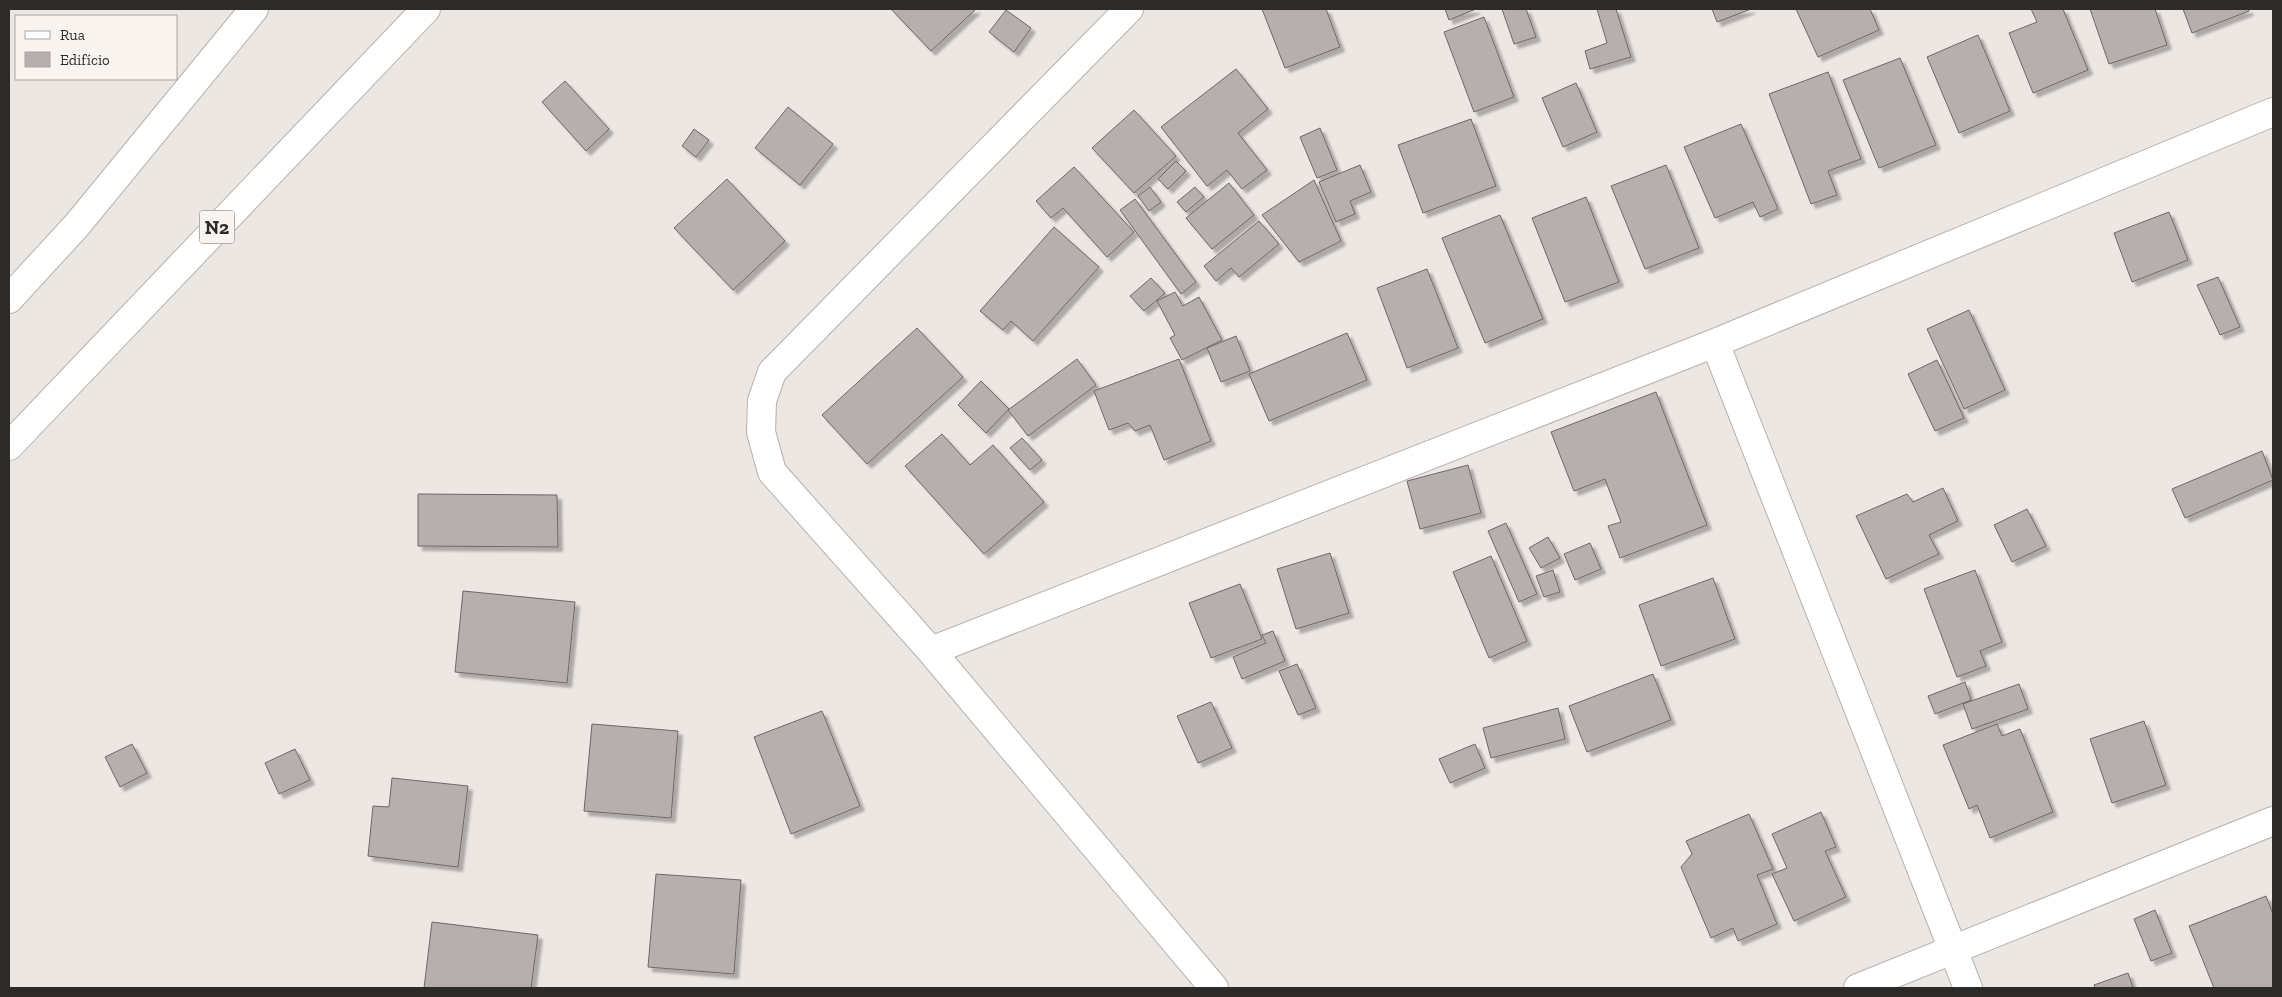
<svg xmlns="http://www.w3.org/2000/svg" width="2282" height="997" viewBox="0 0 2282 997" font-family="'Zilla Slab',serif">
<defs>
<filter id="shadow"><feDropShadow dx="4.5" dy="4.5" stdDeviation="1" flood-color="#0004"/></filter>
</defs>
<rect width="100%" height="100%" fill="#ede7e3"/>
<path fill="#b7afae" stroke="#6e6766" filter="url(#shadow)" d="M891,9h85l-45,42z
M1262,9h64l14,38 -55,21z
M1445,9h31l-27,11z
M1502,9h24l10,28 -22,7z
M1597,9h19l15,48 -41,12 -5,-18 22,-8z
M1712,9h39l-34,13z
M1796,9h74l9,21 -61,27z
M2031,9h32l25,61 -55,23 -24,-60 28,-11z
M2090,9h65l12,36 -58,19z
M2183,9h65l1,2 -57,22z
M1006,10l25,18 -17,24 -25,-20z
M1484,17l30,80 -40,15 -30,-80z
M1978,35l32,76 -51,22 -32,-76z
M1900,58l36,87 -57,23 -36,-88z
M1236,69l32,40 -30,24 29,37 -25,19 -15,-19 -20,16 -46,-59z
M1828,72l33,87 -33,12 9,24 -26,9 -42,-110z
M565,81l44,48 -23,22 -44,-49z
M1576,83l21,49 -34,15 -21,-49z
M788,107l45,37 -33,41 -45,-37z
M1134,110l42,46 -42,37 -42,-45z
M1471,119l25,67 -73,27 -25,-68z
M1741,124l37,85 -18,8 -7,-15 -38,16 -31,-71z
M1320,128l17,42 -20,8 -17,-41z
M694,129l15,11 -13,17 -14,-11z
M1176,161l10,10 -18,18 -10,-10z
M1360,165l11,27 -21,9 5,13 -19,8 -17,-40z
M1666,165l33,83 -54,21 -34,-83z
M1074,167l60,65 -27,25 -44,-49 -12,10 -15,-17z
M727,179l58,62 -52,49 -59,-62z
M1314,180l27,61 -42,21 -37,-47z
M1229,183l25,32 -42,34 -26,-31z
M1150,187l11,15 -12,9 -11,-15z
M1195,187l9,10 -18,15 -9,-10z
M1586,197l33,85 -54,20 -33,-84z
M1135,199l61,83 -15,12 -61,-84z
M2169,212l19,48 -56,22 -18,-49z
M1500,215l43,104 -58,24 -43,-105z
M1259,221l20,23 -40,33 -8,-9 -15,13 -12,-15z
M1054,227l45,40 -66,74 -22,-20 -8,9 -23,-19z
M1427,269l31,79 -51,20 -30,-80z
M2218,277l22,50 -20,8 -23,-50z
M1151,278l14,15 -21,18 -14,-15z
M1175,292l8,14 16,-9 23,43 -40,20 -12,-22 5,-3 -18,-34z
M1969,310l36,80 -41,19 -37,-80z
M917,328l46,49 -96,87 -45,-49z
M1347,333l20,47 -98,41 -20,-47z
M1236,336l14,35 -29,11 -14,-34z
M1077,359l19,26 -68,51 -20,-26z
M1179,359l32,82 -47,19 -14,-35 -15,6 -7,-8 -19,7 -15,-39z
M1937,360l27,58 -29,13 -27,-57z
M981,381l28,28 -23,24 -28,-28z
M1656,392l51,133 -87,33 -12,-32 13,-4 -16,-43 -31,12 -23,-59z
M942,434l28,31 23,-20 51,57 -60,52 -79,-88z
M1022,438l20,22 -12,10 -20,-22z
M2262,451l11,29 -88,38 -13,-29z
M1468,465l13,48 -61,16 -13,-48z
M1943,488l15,33 -29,14 10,19 -53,25 -30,-63 51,-22 6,8z
M418,494l139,1 1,52 -140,-1z
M2027,509l19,37 -34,16 -18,-37z
M1506,523l31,71 -18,8 -31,-71z
M1548,537l12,21 -19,10 -12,-20z
M1590,543l11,26 -26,11 -11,-26z
M1330,553l19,60 -53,16 -19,-60z
M1491,556l36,85 -38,17 -36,-86z
M1553,570l7,22 -16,5 -8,-21z
M1975,570l27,72 -22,9 6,15 -29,11 -33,-88z
M1713,578l22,61 -74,27 -22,-61z
M1240,584l22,55 -51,19 -22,-55z
M463,591l112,11 -8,81 -112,-11z
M1273,631l12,30 -43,18 -9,-22 33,-14 -4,-8z
M1297,664l19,44 -18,7 -19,-44z
M1653,674l18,46 -84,32 -18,-46z
M1965,682l6,18 -36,14 -7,-18z
M2019,684l9,25 -56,20 -9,-25z
M1211,702l21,46 -34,15 -21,-47z
M1558,708l7,31 -74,19 -8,-30z
M822,711l38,95 -69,28 -37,-97z
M2144,721l22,64 -54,18 -22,-64z
M592,724l86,7 -7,87 -87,-7z
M1997,724l5,12 18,-7 33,83 -63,26 -13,-33 -8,4 -26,-64z
M132,744l15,29 -27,14 -15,-30z
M1475,744l10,24 -35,15 -11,-24z
M295,749l15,31 -31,14 -14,-31z
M392,778l76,8 -10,81 -90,-11 5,-50 16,1z
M1821,812l15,35 -11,4 21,46 -52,24 -22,-47 15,-6 -15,-34z
M1749,814l24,55 -16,6 20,49 -39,17 -5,-13 -22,10 -30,-71 11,-13 -6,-13z
M656,874l85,6 -7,94 -86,-7z
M2266,896l7,18v74h-59l-25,-62z
M2155,910l17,43 -21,8 -17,-42z
M432,922l106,13 -7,53h-107z
M2128,973l5,15h-38l-1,-3z"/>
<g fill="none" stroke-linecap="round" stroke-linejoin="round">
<defs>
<path id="minor" d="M1129,9l-357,363 -10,29 -1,31 11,40 159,179 283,337
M9,299l68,-74 177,-216
M1715,343l253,645
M931,651l784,-308 558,-231
M1858,988l415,-167"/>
<path id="primary" d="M9,446l417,-437"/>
</defs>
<use href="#minor" stroke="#b7b1ad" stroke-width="30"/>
<use href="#primary" stroke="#b7b1ad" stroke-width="30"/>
<use href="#minor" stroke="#fff" stroke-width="28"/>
<use href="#primary" stroke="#fff" stroke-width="28"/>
</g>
<g text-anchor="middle" stroke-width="5" stroke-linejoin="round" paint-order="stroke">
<rect fill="#faf4f0" stroke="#6a6765" stroke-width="1" x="199.5" y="210.5" width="35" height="33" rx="4"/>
<g font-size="19" font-weight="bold" fill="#2d2b29">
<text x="217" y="234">N2</text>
</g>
</g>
<rect width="2282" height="997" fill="none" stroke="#2d2b29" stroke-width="20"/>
<rect x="15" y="15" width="162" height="65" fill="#faf4f0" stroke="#a8a4a0"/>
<rect x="25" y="31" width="25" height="8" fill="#ffffff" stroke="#a8a4a0"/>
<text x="60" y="40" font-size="15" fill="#2d2b29">Rua</text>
<rect x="25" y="52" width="25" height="15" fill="#b7afae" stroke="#a8a4a0"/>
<text x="60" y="65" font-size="15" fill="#2d2b29">Edifício</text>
</svg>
